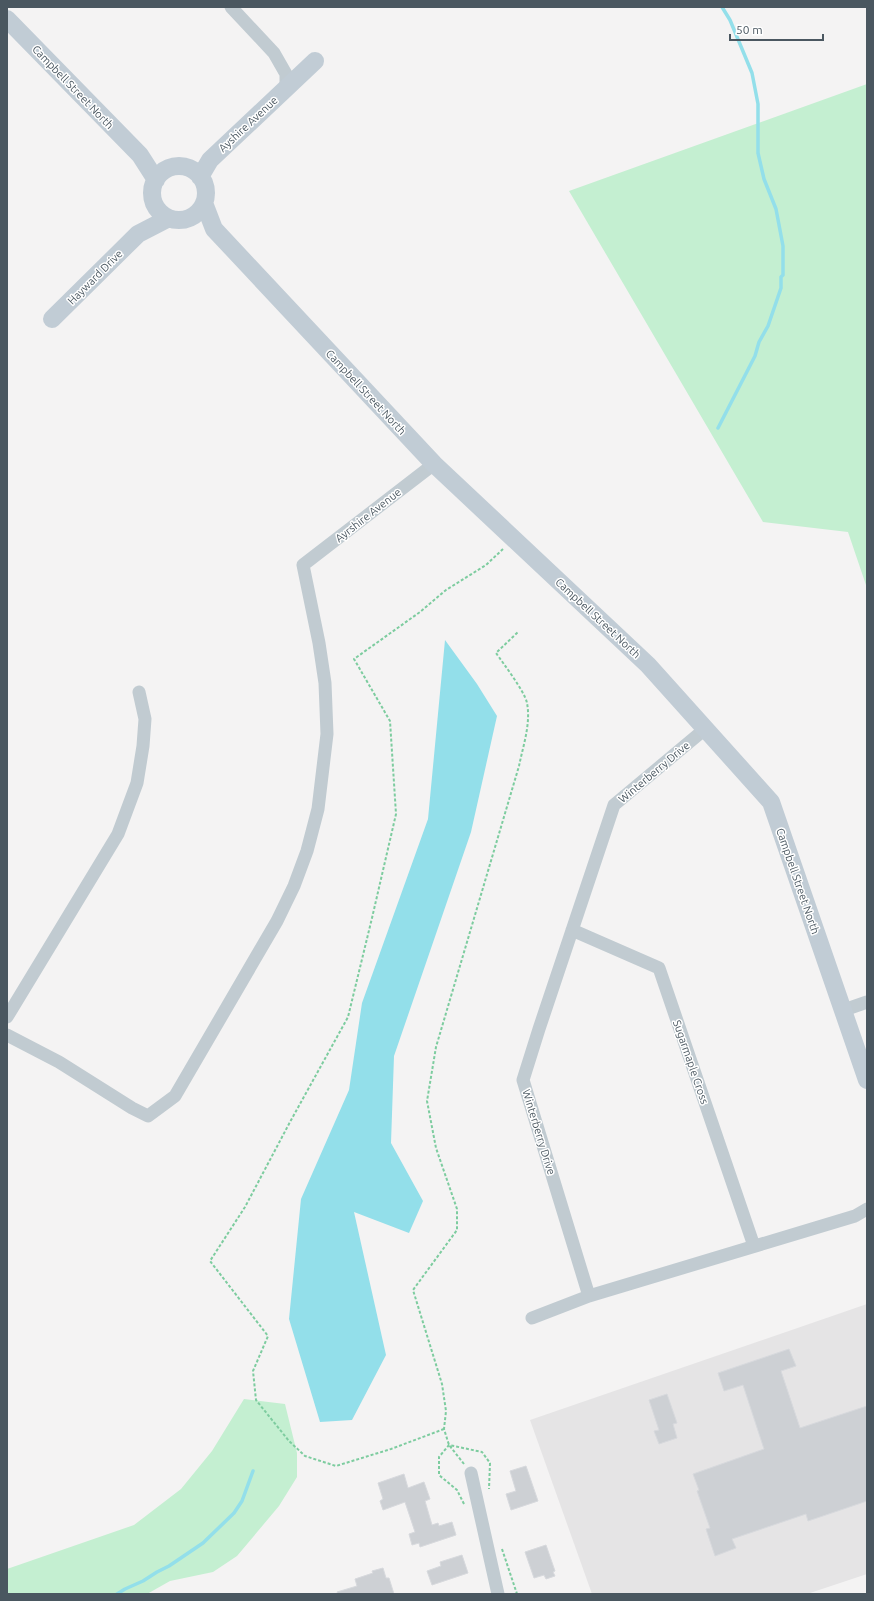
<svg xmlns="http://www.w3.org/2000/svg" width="874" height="1601" viewBox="0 0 874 1601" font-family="Ubuntu,sans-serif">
<rect width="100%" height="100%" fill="#f4f3f3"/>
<path fill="#e5e4e5" d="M867,1304v270l-60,20h-215l-62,-174z"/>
<path fill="#c4efd1" d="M867,84v504l-19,-56 -85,-10 -194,-331z
M244,1399l41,5 12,49v24l-18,29 -42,50 -24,16 -43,9 -23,13h-140v-25l127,-44 47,-36 31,-38z"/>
<path fill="#93dfea" d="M445,640l32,44 20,32 -26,116 -77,224 -3,87 32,58 -14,32 -55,-21 32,143 -34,65 -32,2 -31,-103 12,-120 48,-109 13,-87 66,-184z"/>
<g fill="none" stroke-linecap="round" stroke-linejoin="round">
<path stroke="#93dfea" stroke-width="3.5" d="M718,428l37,-72 4,-14 9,-16 13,-38v-11l2,-2v-29l-7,-37 -12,-30 -6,-26v-49l-6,-31 -22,-53 -8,-13
M117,1594l8,-5 18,-8 14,-9 12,-6 34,-23 31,-30 8,-12 11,-30"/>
</g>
<path fill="#cdd0d4" stroke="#d7d9dd" d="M789,1349l7,17 -15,5 19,57 67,-22v95l-59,20 -2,-7 -74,25 4,9 -21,8 -9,-27 4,-1 -13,-37 2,-1 -6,-16 71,-25 -21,-64 -19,6 -6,-18z
M667,1394l10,29 -4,1 4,14 -18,6 -5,-13 5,-1 -10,-30z
M526,1466l12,35 -27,9 -5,-16 10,-3 -6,-20z
M404,1474l4,14 16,-6 6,17 -5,2 7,24 6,-2 1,3 13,-4 4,13 -36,12 -1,-4 -7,2 -3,-11 6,-2 -10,-30 -22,8 -3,-9 3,-2 -5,-16z
M546,1545l9,26 -2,1 2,4 -9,3 -2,-4 -10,3 -9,-26z
M462,1555l6,18 -36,12 -5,-14 14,-5 -1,-4z
M383,1568l3,10h3l5,16h-56l-1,-2 20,-6 -2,-7 18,-6 -1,-2z"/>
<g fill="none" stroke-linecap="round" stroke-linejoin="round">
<path stroke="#7dcc9f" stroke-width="2" stroke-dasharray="3 2" stroke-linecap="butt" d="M444,1429l-53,20 -55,17 -31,-10 -16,-15 -33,-41 -3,-29 15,-35 -58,-75 35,-54 45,-85 58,-105 24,-99 24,-104 -6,-93 -36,-62 66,-47 26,-22 40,-25 17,-16
M464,1464l-15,-19 -5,-16 2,-18 -4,-27 -29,-94 44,-60v-21l-21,-61 -9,-47 9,-54 83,-281c4,-20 12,-42 8,-63 -2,-11 -24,-40 -31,-50l22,-21
M464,1504l-7,-14 -18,-15v-18l10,-12 33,7 8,11 -1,26
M502,1549l15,45"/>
<path stroke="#c1cbd1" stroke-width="13" d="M231,7l43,46 12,21v13
M705,729l-91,76 -75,224 -16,51 66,216 266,-80 12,-7
M572,930l87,38 95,278
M844,1010l23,-8
M7,1017l111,-183 19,-51 6,-37 2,-27 -6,-27
M7,1035l52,27 73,46 16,8 27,-20 102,-175 17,-35 13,-35 11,-42 9,-75 -2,-51 -6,-40 -16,-78 131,-101
M532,1318l57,-22
M471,1473l27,121"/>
<path stroke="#c1ccd5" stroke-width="18" d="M7,19l133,136 16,25
M152 193a27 27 0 1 1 54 0a27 27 0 1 1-54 0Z
M200,177l10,-17 105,-99
M204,203l10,26 220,235 214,201 123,137 96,278
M52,319l86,-85 31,-16"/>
</g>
<g text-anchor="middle" stroke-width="3" stroke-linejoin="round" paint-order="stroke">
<g font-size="11" fill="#4a5760" stroke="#fff">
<text transform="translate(73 87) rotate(46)" y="4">Campbell Street North</text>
<text transform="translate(248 124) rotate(-43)" y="4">Ayshire Avenue</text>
<text transform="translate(95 277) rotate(-45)" y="4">Hayward Drive</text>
<text transform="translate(366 392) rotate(47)" y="4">Campbell Street North</text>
<text transform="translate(368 515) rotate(-38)" y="4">Ayrshire Avenue</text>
<text transform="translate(598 618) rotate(43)" y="4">Campbell Street North</text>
<text transform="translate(654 772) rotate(-40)" y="4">Winterberry Drive</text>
<text transform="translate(798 881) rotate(71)" y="4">Campbell Street North</text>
<text transform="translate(691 1062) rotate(71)" y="4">Sugarmaple Cross</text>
<text transform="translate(539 1132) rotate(73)" y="4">Winterberry Drive</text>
</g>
</g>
<rect width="874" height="1601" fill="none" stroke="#4a5760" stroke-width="16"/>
<path d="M730 34v6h93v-6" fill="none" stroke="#4a5760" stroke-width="2"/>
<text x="736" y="34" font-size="12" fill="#4a5760" stroke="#ffffff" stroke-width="3" paint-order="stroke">50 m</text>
</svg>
